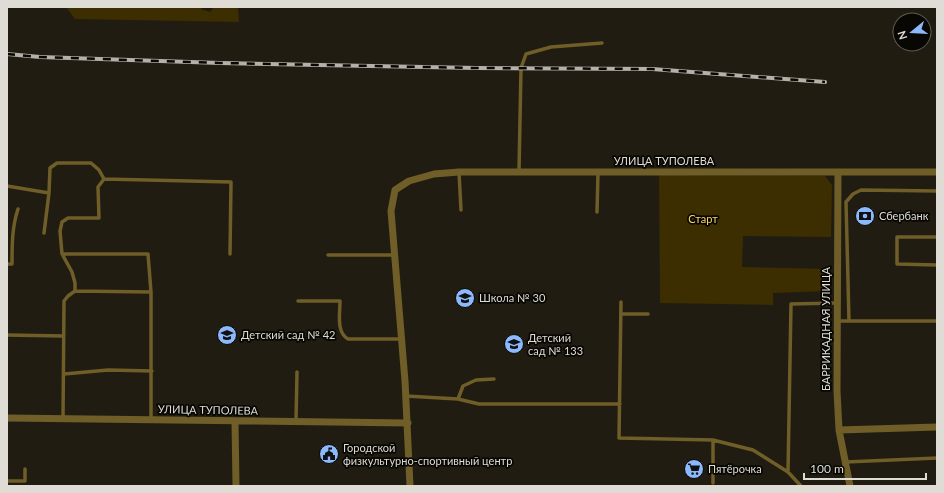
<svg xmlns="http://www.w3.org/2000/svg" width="944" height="493" viewBox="0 0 944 493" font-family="Lato,sans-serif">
<rect width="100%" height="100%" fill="#201c11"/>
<path fill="#3c2e00" d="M66,7h137l-2,2 9,3 4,-5h24l1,15 -164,-3z
M659,175l166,1 7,9 -1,52 -88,-1 -1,31 88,2v22l-57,2v12l-113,-2z"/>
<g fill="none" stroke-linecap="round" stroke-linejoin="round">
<path stroke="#6f5e27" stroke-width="3.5" d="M519,171l2,-103 5,-14 25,-7 51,-4
M459,172l2,38
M7,186l42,7
M597,212l1,-39
M44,233l5,-40 1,-25 7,-5h34l8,7 5,9
M937,237h-40v27l40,1
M62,254h86l3,38v128
M328,255h66
M7,264h5c0,-19 0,-37 6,-55
M75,291l76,1
M298,301h42c0,13 -4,31 8,38h53
M621,302l-2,136 94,2 40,10 35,22 13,14
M621,314h27
M837,321h12l-3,-119 7,-8 8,-4 76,1
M849,321h88
M7,335l56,1
M64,374l44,-4 44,1
M406,396l52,3 21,5h141
M458,399l5,-13 13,-6 18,-1
M63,419l1,-118 4,-5 7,-5v-8l-3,-11 -10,-18 -2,-23 2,-9 6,-4h31l-1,-31 6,-8 127,3 -1,72
M296,421l1,-49
M713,440v43
M846,462l91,-4
M788,472l3,-168 46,-1
M7,481h18v-12"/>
<path stroke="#6f5e27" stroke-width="7" d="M838,172l-1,219 2,39 11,56
M7,418l401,5
M235,422l1,64
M839,430l98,-3
M410,486l-5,-105 -14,-170 4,-21 14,-9 25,-7 25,-2h478"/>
<defs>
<path id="rail" d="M7,54l33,3 180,6 256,5 176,1 173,13"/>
</defs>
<use href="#rail" stroke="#b4b1a9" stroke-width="4"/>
<use href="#rail" stroke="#080703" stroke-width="2.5" stroke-dasharray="8" stroke-linecap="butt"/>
</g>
<defs>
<symbol id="bank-disc" viewBox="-11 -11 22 22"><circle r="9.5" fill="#8cb9fc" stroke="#080703"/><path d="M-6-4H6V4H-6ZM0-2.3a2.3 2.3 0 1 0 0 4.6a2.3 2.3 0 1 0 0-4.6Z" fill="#111"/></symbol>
<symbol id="school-disc" viewBox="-11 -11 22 22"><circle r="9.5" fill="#8cb9fc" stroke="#080703"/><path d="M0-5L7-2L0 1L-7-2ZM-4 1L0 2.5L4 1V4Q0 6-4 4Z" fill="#111"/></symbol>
<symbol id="civic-disc" viewBox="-11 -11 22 22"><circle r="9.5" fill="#8cb9fc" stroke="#080703"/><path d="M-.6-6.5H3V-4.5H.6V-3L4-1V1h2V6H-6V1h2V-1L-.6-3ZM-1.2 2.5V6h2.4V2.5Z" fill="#111"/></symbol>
<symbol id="supermarket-disc" viewBox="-11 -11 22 22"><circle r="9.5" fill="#8cb9fc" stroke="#080703"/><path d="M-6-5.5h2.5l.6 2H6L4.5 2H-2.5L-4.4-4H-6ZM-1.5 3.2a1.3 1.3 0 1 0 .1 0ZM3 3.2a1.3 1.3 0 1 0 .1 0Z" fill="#111"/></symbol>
</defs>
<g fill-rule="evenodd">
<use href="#bank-disc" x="854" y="205" width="22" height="22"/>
<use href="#school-disc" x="454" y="287" width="22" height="22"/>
<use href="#school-disc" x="216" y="324" width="22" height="22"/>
<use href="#school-disc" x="503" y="333" width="22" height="22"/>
<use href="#civic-disc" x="318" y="443" width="22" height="22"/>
<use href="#supermarket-disc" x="683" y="458" width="22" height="22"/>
</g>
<g text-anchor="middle" stroke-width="3.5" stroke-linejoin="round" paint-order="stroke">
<g font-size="11" fill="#dfdcd5" stroke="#080703">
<text x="664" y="165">УЛИЦА ТУПОЛЕВА</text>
<text transform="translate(826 329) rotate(-90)" y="4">БАРРИКАДНАЯ УЛИЦА</text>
<text transform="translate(208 410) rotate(1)" y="4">УЛИЦА ТУПОЛЕВА</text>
</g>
<g font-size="11" fill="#dfdcd5" stroke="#080703" text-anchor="start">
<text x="879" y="220">Сбербанк</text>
<text x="479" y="302">Школа № 30</text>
<text x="241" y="339">Детский сад № 42</text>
<text x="528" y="342">Детский<tspan x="528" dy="13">сад № 133</tspan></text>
<text x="343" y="452">Городской<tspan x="343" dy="13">физкультурно-спортивный центр</tspan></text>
<text x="708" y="473">Пятёрочка</text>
</g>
<g font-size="11" fill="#fcd762" stroke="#080703">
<text x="703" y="223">Старт</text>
</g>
</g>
<rect width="944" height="493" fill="none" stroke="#dfdcd5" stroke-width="16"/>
<g transform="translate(912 32) rotate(252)"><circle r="19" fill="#080703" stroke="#5e5c57"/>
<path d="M0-3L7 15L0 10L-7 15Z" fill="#8cb9fc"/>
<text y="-6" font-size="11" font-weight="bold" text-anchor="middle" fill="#dfdcd5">N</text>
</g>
<path d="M804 473v6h122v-6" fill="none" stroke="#dfdcd5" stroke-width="2"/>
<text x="810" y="473" font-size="12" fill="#dfdcd5" stroke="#080703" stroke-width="3" paint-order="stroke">100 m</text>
</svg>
